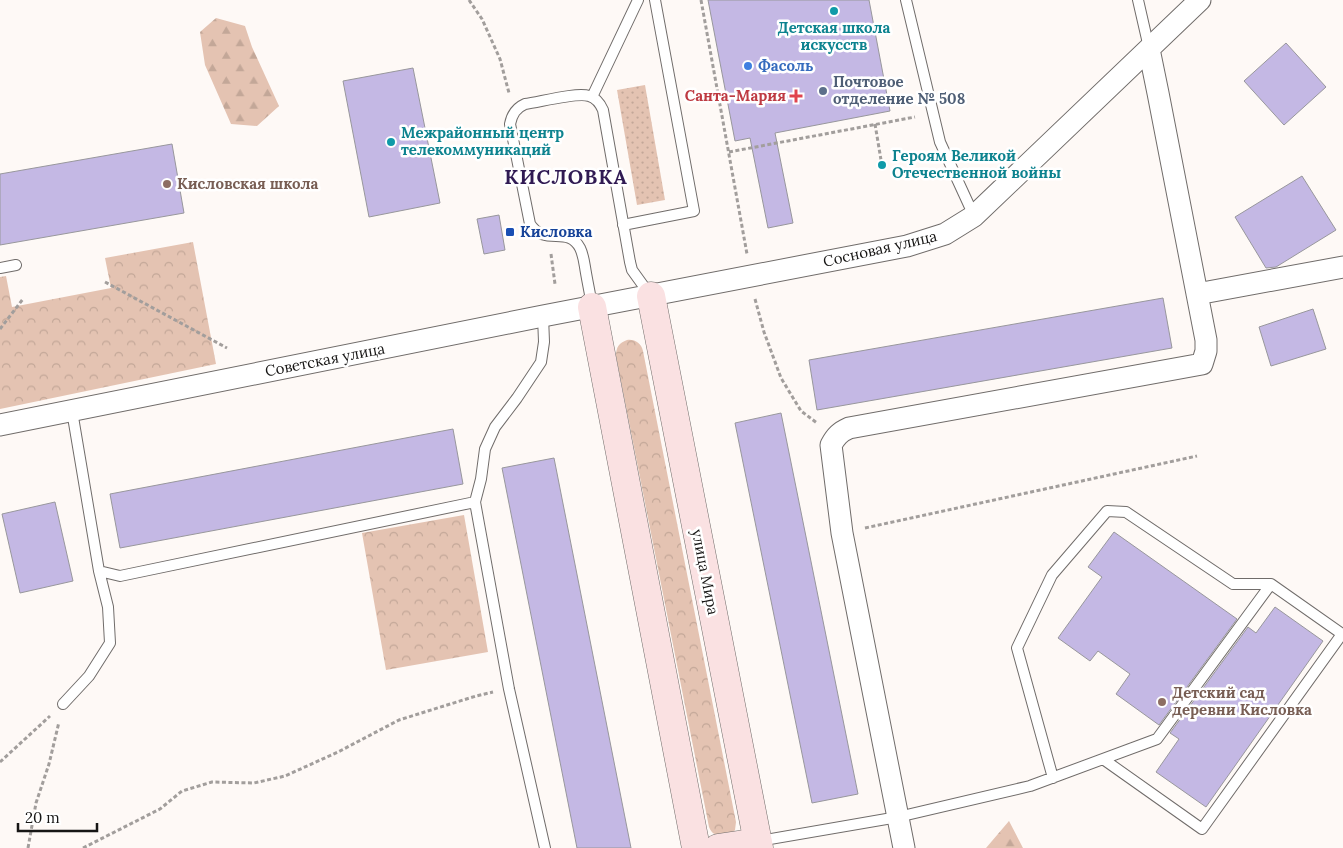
<svg xmlns="http://www.w3.org/2000/svg" width="1343" height="848" viewBox="0 0 1343 848" font-family="Lora,serif">
<defs>
<pattern id="grass-dots" width="8" height="8" patternUnits="userSpaceOnUse" patternTransform="scale(1.25)"><rect width="8" height="8" fill="#e4c3b2"/><path d="M2 2h.1M6 6h.1" fill="none" stroke="#c3a798" stroke-width="1.8" stroke-linecap="round"/></pattern>
<pattern id="forest-firs" width="22" height="20" patternUnits="userSpaceOnUse" patternTransform="scale(1.25)"><rect width="22" height="20" fill="#e4c3b2"/><path d="M5 1l3.5 6h-7zM16 11l3.5 6h-7z" fill="#c3a798"/></pattern>
<pattern id="park-crowns" width="20" height="18" patternUnits="userSpaceOnUse" patternTransform="scale(1.25)"><rect width="20" height="18" fill="#e4c3b2"/><path d="M2 6a3 3 0 1 1 6 0M12 15a3 3 0 1 1 6 0" fill="none" stroke="#c3a798"/></pattern>
</defs>
<rect width="100%" height="100%" fill="#fef9f6"/>
<path fill="url(#grass-dots)" d="M645,85l20,115 -28,5 -20,-115z"/>
<path fill="url(#forest-firs)" d="M216,18l29,8 7,21 27,59 -22,20 -26,-2 -26,-59 -5,-33z
M1009,821l14,27h-37z"/>
<path fill="url(#park-crowns)" d="M193,242l23,122 -216,45v-132l6,-1 6,31 99,-19 -6,-30z
M627,340c8,-1 14,3 16,11l93,471 -1,8 -2,3c-11,2 -19,6 -24,-6l-93,-471c0,-9 3,-13 11,-16z
M464,515l24,137 -102,18 -24,-137z"/>
<path fill="#c4b8e4" stroke="#98979c" d="M708,0h161l21,111 -115,22 18,90 -25,5 -18,-90 -15,3z
M1286,43l40,44 -42,38 -40,-44z
M413,68l27,135 -71,14 -26,-136z
M172,144l12,69 -184,32v-71z
M1302,176l34,54 -60,37 -10,1 -31,-51z
M499,215l6,35 -21,4 -7,-35z
M1163,298l9,50 -355,62 -8,-50z
M1313,309l13,40 -55,17 -12,-39z
M781,413l77,381 -46,9 -77,-380z
M453,429l10,55 -343,64 -10,-54z
M554,458l77,390h-54l-75,-380z
M55,502l18,79 -53,12 -18,-79z
M1114,532l123,87 -78,106 -43,-31 14,-20 -32,-23 -8,10 -32,-23 44,-61 -14,-10z
M1275,607l48,34 -117,166 -50,-35 23,-33 -9,-6 78,-106 8,6z"/>
<g fill="none" stroke-linecap="round" stroke-linejoin="round">
<defs>
<path id="lane" d="M906,0l34,142 34,74
M1138,0l11,48
M592,97l46,-97
M623,225l71,-14 -39,-211
M0,268l16,-3
M592,306c-2,-13 -5,-26 -7,-39 -1,-6 -2,-13 -5,-19 -12,-23 -35,-1 -50,-24l-20,-100c2,-10 6,-16 15,-20 15,-2 52,-12 64,-8 7,2 11,7 14,14l27,152 2,8 18,25
M475,502l6,-23 4,-30 10,-22 22,-29 24,-36 3,-20 -1,-26
M99,571l21,5 355,-74 34,187 36,159
M63,704l26,-28 21,-33 -2,-36 -9,-36 -27,-160
M1053,778l-36,-130 35,-73 55,-64 19,1 107,72h38l71,50 -140,195 -99,-70
M759,841l139,-24 132,-31 127,-47 114,-155"/>
<path id="street" d="M1197,294l146,-27
M0,425l543,-109 364,-70 38,-12 29,-18 226,-216
M904,848l-62,-315 -11,-88c5,-9 9,-13 18,-17l353,-64 4,-13v-11l-48,-247 -9,-44"/>
<path id="secondary" d="M651,296l108,552
M592,307l104,541
M718,848l40,-6"/>
</defs>
<use href="#lane" stroke="#706c6a" stroke-width="12"/>
<use href="#street" stroke="#706c6a" stroke-width="23"/>
<use href="#secondary" stroke="#706c6a" stroke-width="29"/>
<path stroke="#a29e9c" stroke-width="3" stroke-dasharray="4 2.5" stroke-linecap="butt" d="M469,0l13,19 18,40 9,34
M701,0l46,254
M875,124l6,36
M729,152l186,-35
M551,254l4,30
M105,282l122,66
M755,299l9,33 17,46 20,33 16,12
M0,329l23,-30
M865,528l332,-72
M0,762l50,-46
M28,848l8,-45 13,-39 10,-42
M83,848l77,-39 22,-18 30,-9 42,1 31,-7 53,-24 61,-32 77,-24 17,-4"/>
<use href="#lane" stroke="#fff" stroke-width="10"/>
<use href="#street" stroke="#fff" stroke-width="21"/>
<use href="#secondary" stroke="#fae1e2" stroke-width="28"/>
</g>
<g fill="#0f9aa8" stroke="#fff" stroke-width="2">
<circle cx="834" cy="11" r="5"/>
<circle cx="391" cy="142" r="5"/>
<circle cx="882" cy="165" r="5"/>
</g>
<circle fill="#3f7fe0" stroke="#fff" stroke-width="2" cx="748" cy="66" r="5"/>
<circle fill="#5c6f8a" stroke="#fff" stroke-width="2" cx="823" cy="91" r="5"/>
<path fill="#e0444e" stroke="#fff" stroke-width="2" d="M793.5 88.5h5v5h5v5h-5v5h-5v-5h-5v-5h5z"/>
<g fill="#8d6e63" stroke="#fff" stroke-width="2">
<circle cx="167" cy="184" r="5"/>
<circle cx="1162" cy="702" r="5"/>
</g>
<rect fill="#1a4fb4" stroke="#fff" stroke-width="2" x="505" y="227" width="10" height="10" rx="2.5"/>
<g text-anchor="middle" stroke-width="5" stroke-linejoin="round" paint-order="stroke">
<g font-size="15" font-weight="bold" fill="#0d838f" stroke="#fff" text-anchor="start">
<text x="834" y="33" text-anchor="middle">Детская школа<tspan x="834" dy="17">искусств</tspan></text>
<text x="401" y="138">Межрайонный центр<tspan x="401" dy="17">телекоммуникаций</tspan></text>
<text x="892" y="161">Героям Великой<tspan x="892" dy="17">Отечественной войны</tspan></text>
</g>
<g font-size="15" font-weight="bold" fill="#366cbe" stroke="#fff" text-anchor="start">
<text x="758" y="71">Фасоль</text>
</g>
<g font-size="15" font-weight="bold" fill="#4e5e75" stroke="#fff" text-anchor="start">
<text x="833" y="87">Почтовое<tspan x="833" dy="17">отделение № 508</tspan></text>
</g>
<g font-size="15" font-weight="bold" fill="#be3a42" stroke="#fff" text-anchor="end">
<text x="786" y="101">Санта-Мария</text>
</g>
<g font-size="15" font-weight="bold" fill="#785e54" stroke="#fff" text-anchor="start">
<text x="177" y="189">Кисловская школа</text>
<text x="1172" y="698">Детский сад<tspan x="1172" dy="17">деревни Кисловка</tspan></text>
</g>
<g font-size="15" font-weight="bold" fill="#164399" stroke="#fff" text-anchor="start">
<text x="520" y="237">Кисловка</text>
</g>
<g font-size="15" fill="#171615" stroke="#fff">
<text transform="translate(880 249) rotate(-13)" y="5">Сосновая улица</text>
<text transform="translate(325 360) rotate(-11)" y="5">Советская улица</text>
<text transform="translate(705 572) rotate(79)" y="5">улица Мира</text>
</g>
<g font-size="20" font-weight="bold" letter-spacing="1" fill="#301a53" stroke="#fff">
<text x="566" y="184">КИСЛОВКА</text>
</g>
</g>
<path d="M18 823v8h79v-8" fill="none" stroke="#171615" stroke-width="2.5"/>
<text x="25" y="823" font-size="15" fill="#171615" stroke="#ffffff" stroke-width="4" paint-order="stroke">20 m</text>
</svg>
